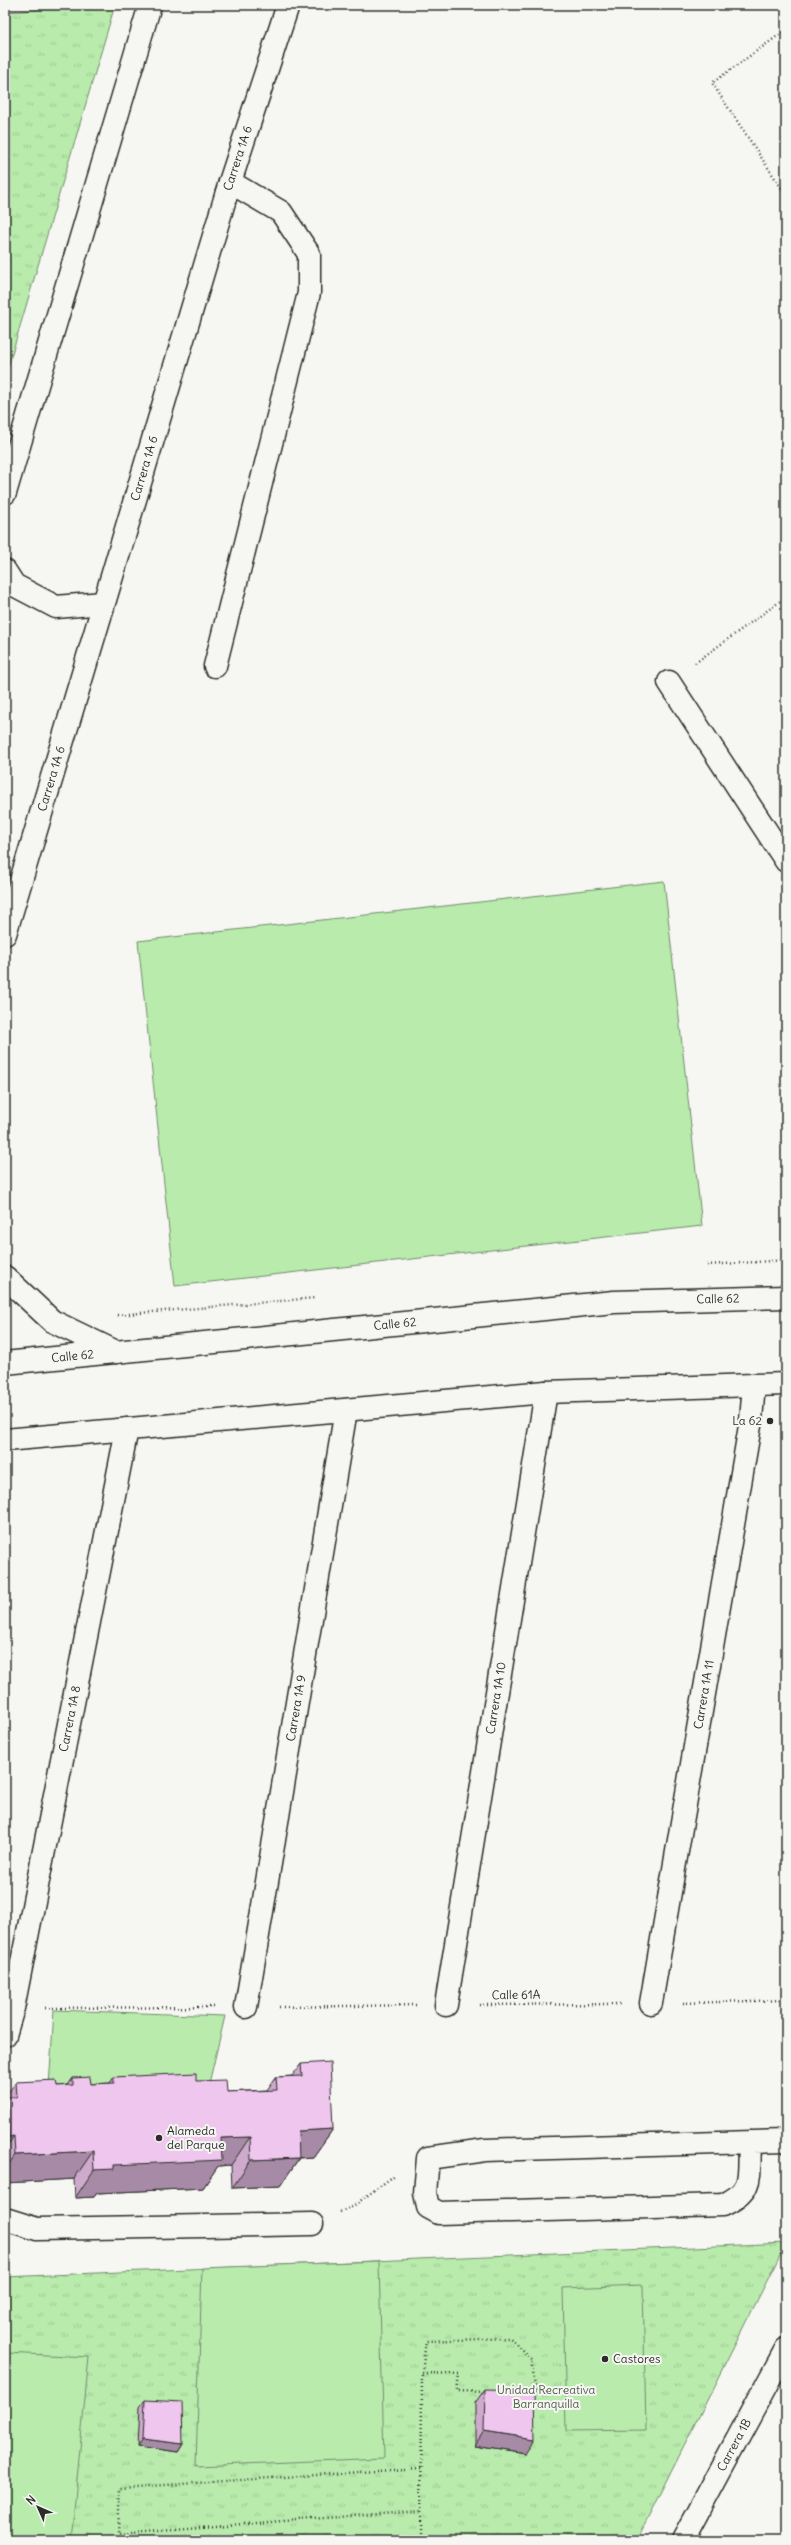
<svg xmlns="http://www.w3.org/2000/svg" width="791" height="2545" viewBox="0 0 791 2545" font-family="Delius,sans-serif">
<defs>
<pattern id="park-tufts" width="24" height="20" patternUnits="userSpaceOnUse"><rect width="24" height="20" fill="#b8ebac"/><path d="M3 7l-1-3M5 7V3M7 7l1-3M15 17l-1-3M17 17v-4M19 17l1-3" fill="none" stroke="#9eca94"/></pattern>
</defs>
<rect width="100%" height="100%" fill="#f6f6f2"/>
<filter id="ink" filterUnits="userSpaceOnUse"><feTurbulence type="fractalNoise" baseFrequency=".025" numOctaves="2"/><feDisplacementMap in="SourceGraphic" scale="8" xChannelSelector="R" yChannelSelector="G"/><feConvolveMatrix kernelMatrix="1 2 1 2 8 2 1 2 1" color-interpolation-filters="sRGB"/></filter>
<g filter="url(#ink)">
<path fill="url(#park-tufts)" stroke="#728b6c" d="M115,5l-110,372v-365z
M786,2243l-149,297h-632v-263z"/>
<path fill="#b8ebac" stroke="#728b6c" d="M664,881l38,345 -527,60 -37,-345z
M54,2010l171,6 -18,76 -158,-6z
M379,2261l5,197 -188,8 6,-198z
M643,2285l3,145 -80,1 -3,-143z
M5,2353l84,4 -18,183h-66z
M303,2537v3h-70z"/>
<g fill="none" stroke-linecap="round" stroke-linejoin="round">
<defs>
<path id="lane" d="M215,666l94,-373v-39l-28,-42 -51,-30
M669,682l117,179
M750,2142c-2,33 6,48 -27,63l-284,8 -11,-6 -3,-14 3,-35 57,-8 301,-9"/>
<g id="street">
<path id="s1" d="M651,2003l100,-583 3,-35"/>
<path id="s2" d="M446,2005l100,-613"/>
<path id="s3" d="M246,2007l100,-597"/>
<path id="s4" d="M5,2035l8,-27 114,-579"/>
<path d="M5,2219l32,10 275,-5"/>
<path id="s5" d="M683,2540l103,-191"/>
</g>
<g id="secondary">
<path d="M5,493l145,-488"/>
<path d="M5,571l9,14 42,22 47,-4"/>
<path id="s6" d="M5,934l225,-752 58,-177"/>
<path d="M5,1277l47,44 64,31"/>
<path id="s7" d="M5,1363l609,-61 172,-5"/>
<path d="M5,1440l541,-48 240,-8"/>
</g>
</defs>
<use href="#lane" stroke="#2b2b2b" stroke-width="25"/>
<use href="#street" stroke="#2b2b2b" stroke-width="25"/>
<use href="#secondary" stroke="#2b2b2b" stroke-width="25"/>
<path stroke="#2b2b2b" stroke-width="2.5" stroke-dasharray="1 3" stroke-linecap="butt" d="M786,30l-74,53 74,112
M695,663l91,-66
M707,1265l79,-5
M117,1315l198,-17
M683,2003l103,-3
M479,2005l141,-1
M279,2007l137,-2
M45,2008l171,-1
M340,2212l12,-5 43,-32
M422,2373l37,1 -2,17 29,1
M421,2468l-301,20 -2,45 303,-22
M721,2537l6,3
M421,2540l1,-167 4,-32 84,-3 21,21 5,34 -5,-1"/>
<use href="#lane" stroke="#f6f6f2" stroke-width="22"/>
<use href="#street" stroke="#f6f6f2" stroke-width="22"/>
<use href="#secondary" stroke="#f6f6f2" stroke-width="22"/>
</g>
<path fill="#ceaacc" stroke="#2b2b2b" d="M301,2064l32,65 -20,28 -14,1 -19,28 -48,2 -1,-23 -13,1 -15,22 -106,5 -3,4 -19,1 -1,-19 -69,4v-86l11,-15 41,4 11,-1 5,-7 18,6 19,-1 4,-6 82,4 31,11 40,-2 9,-13 16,-1z
M485,2389l41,64 -51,-8v-42z
M145,2400l38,44 -5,8 -40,-6 2,-39z"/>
<path fill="#a78ba6" stroke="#2b2b2b" d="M333,2129l-20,28 -35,2 20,-28z
M14,2136l-9,13v-6l4,-6z
M250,2137l-19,28 -13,1 -15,22 -106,5 -3,4 -19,1 19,-28 127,-32z
M93,2151l-19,28 -69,4v-13l10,-15z
M299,2158l-19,28 -48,2 19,-28z
M484,2431l51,8 -9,14 -51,-8z
M143,2439l40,5 -5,8 -40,-6z"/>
<path fill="#efc6ed" stroke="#2b2b2b" d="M330,2062l3,67 -35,2 1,27 -48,2 -1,-23 -29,1 1,22 -108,5v4l-20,1 -1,-19 -78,4 -1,-19 -5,1 -1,-40h9l-1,-15 40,-2 1,6 16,-1v-7l17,-1 1,7 23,-1v-6l82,-4v8l30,-1 1,12 50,-2 -1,-13 26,-1 -1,-12z
M485,2389l49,1 1,49 -51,-8z
M145,2400l37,2 1,42 -40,-5z"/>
</g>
<g fill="#2b2b2b" stroke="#f6f6f2" stroke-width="1.5">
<circle cx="770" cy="1421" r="4"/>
<circle cx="159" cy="2138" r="4"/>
<circle cx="605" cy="2359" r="4"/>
</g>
<g text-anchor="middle" stroke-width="4" stroke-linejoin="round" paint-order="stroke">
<g font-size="12" fill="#2b2b2b" stroke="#f6f6f2">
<text dy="4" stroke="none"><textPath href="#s6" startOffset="810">Carrera 1A 6</textPath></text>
<text dy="4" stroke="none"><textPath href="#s6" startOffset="486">Carrera 1A 6</textPath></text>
<text dy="4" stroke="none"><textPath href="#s6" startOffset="162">Carrera 1A 6</textPath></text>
<text dy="4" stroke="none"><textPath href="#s7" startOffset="716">Calle 62</textPath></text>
<text dy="4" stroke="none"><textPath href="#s7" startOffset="392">Calle 62</textPath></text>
<text dy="4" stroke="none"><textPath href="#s7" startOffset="68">Calle 62</textPath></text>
<text dy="4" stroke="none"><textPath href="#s1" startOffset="313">Carrera 1A 11</textPath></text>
<text dy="4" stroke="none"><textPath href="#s2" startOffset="311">Carrera 1A 10</textPath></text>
<text dy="4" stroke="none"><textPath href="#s3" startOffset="303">Carrera 1A 9</textPath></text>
<text dy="4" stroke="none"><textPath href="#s4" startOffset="323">Carrera 1A 8</textPath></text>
<text transform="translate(516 1995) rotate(-1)" y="4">Calle 61A</text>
<text dy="4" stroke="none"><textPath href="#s5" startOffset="108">Carrera 1B</textPath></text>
</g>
<g font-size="12" fill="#2b2b2b" stroke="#f6f6f2" text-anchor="start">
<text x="762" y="1425" text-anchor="end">La 62</text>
<text x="167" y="2135">Alameda<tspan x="167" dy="14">del Parque</tspan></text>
<text x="613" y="2363">Castores</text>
</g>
<g font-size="12" fill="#4e5b4b" stroke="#f6f6f2">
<text x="546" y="2394">Unidad Recreativa<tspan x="546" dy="14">Barranquilla</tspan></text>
</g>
</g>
<rect width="791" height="2545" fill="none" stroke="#f6f6f2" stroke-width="20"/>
<rect x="10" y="10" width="771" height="2525" fill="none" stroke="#2b2b2b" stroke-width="1.5" filter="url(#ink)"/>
<g transform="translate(38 2507) rotate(315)" stroke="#f6f6f2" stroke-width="3" paint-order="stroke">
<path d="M0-3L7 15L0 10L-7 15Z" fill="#2b2b2b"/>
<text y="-6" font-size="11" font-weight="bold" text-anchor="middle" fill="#2b2b2b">N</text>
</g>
</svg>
